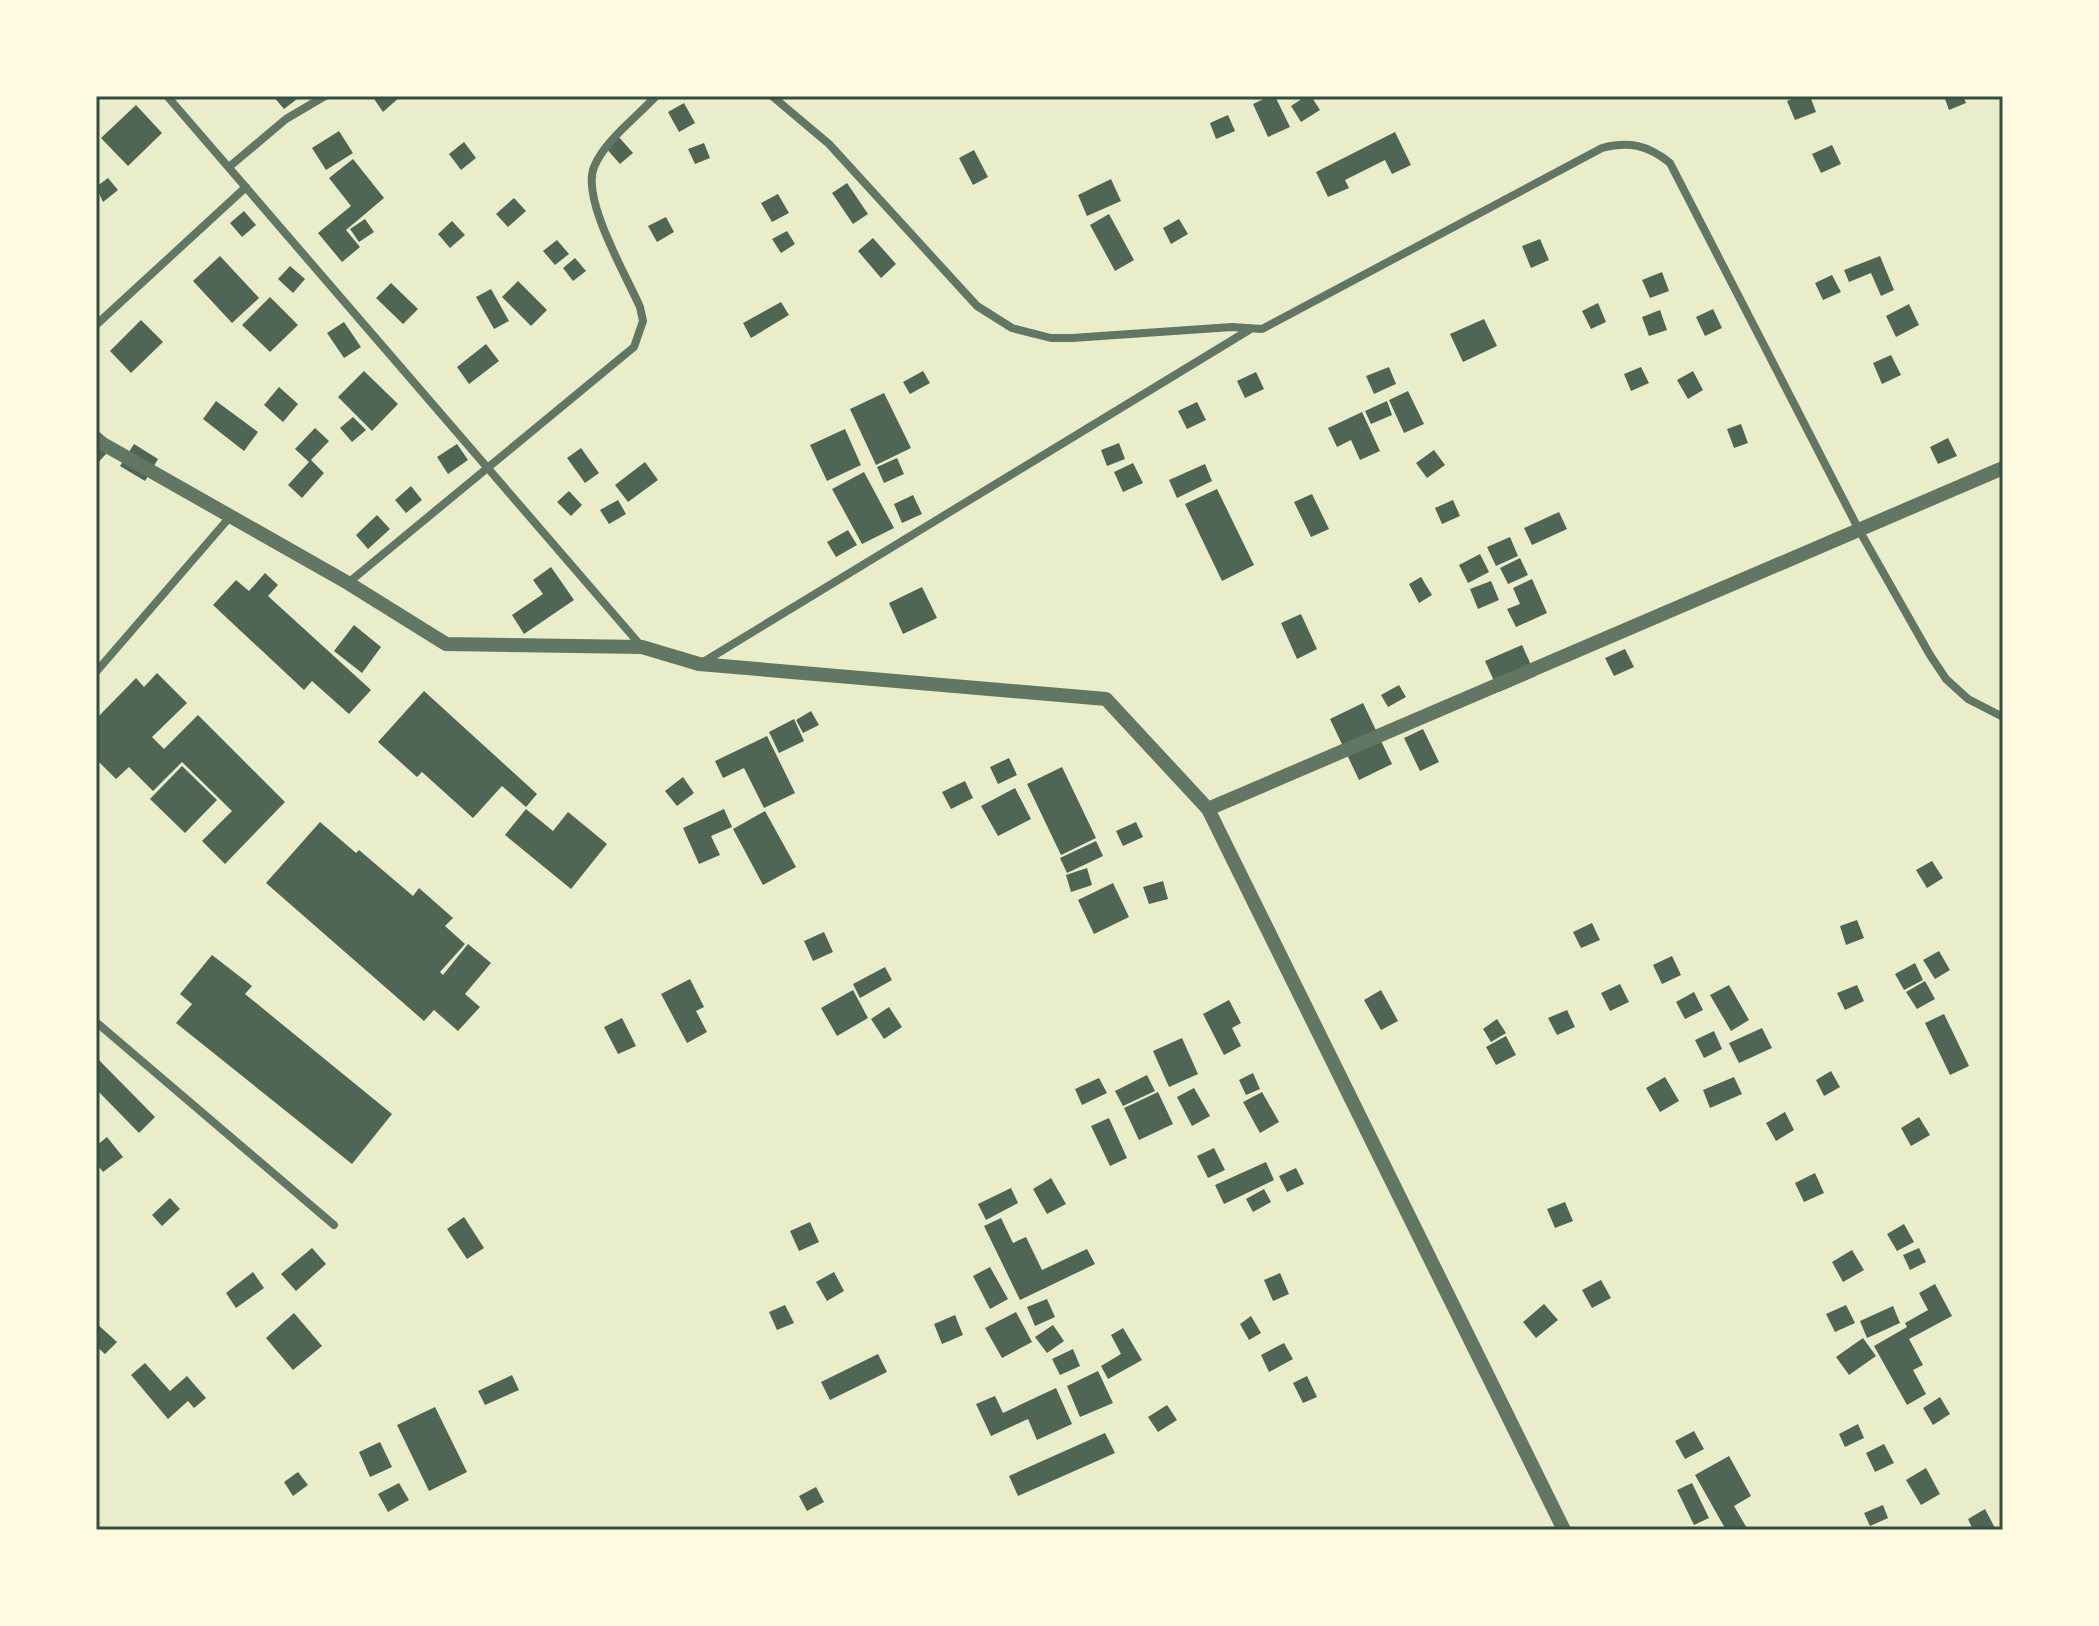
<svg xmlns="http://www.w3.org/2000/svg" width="2099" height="1626" viewBox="0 0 2099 1626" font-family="Rubik,sans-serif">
<rect width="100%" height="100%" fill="#e9edc9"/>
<path fill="#4f6655" d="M273,96h28l-17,13z
M372,96h29l-18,16z
M1270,96h5l15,31 -22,10 -15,-33z
M1306,96h5l9,14 -19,12 -10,-16z
M1799,96h11l6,16 -21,8 -8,-19z
M1944,96h19l3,7 -17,7z
M684,103l11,20 -16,9 -11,-20z
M136,105l26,28 -34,33 -27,-28z
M1228,115l7,16 -19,8 -6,-16z
M339,131l14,22 -27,17 -14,-22z
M1395,132l16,33 -19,9 -7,-14 -40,20 4,8 -21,9 -12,-25z
M618,136l15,17 -13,11 -15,-17z
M464,142l12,16 -15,12 -12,-16z
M704,143l6,15 -15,6 -7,-15z
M1832,145l9,19 -20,9 -9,-19z
M974,150l14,27 -15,8 -14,-27z
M353,159l31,39 -38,32 14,17 -18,15 -24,-29 33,-27 -22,-28z
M108,178l10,12 -15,12 -7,-15z
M1111,179l10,22 -34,15 -9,-21z
M847,183l21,31 -15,10 -21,-31z
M778,194l11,19 -17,9 -11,-19z
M514,198l12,13 -18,16 -12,-13z
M244,211l12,14 -14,12 -12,-14z
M1109,214l25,46 -19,11 -25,-46z
M666,217l8,15 -17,10 -9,-16z
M365,219l9,13 -15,10 -9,-13z
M1179,219l9,15 -17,10 -8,-16z
M452,221l13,14 -15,13 -12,-14z
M787,231l8,13 -14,9 -9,-14z
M873,238l23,26 -15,14 -23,-27z
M1540,239l9,21 -18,8 -9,-22z
M557,240l12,14 -14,11 -12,-14z
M220,256l39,42 -27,25 -39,-42z
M1880,256l14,34 -13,6 -10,-23 -22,9 -5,-12z
M575,258l11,13 -13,10 -10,-13z
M290,266l15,13 -12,14 -15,-14z
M1662,272l7,19 -19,7 -8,-18z
M1832,275l9,17 -18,8 -8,-17z
M518,281l29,29 -16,16 -29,-29z
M391,283l27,26 -15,15 -27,-26z
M491,289l18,32 -15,8 -18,-32z
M270,297l28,28 -28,27 -28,-27z
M781,302l8,13 -38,23 -8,-15z
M1598,303l8,19 -15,7 -9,-18z
M1909,304l10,21 -23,12 -10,-21z
M1713,309l9,19 -17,8 -9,-19z
M1660,310l7,20 -18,6 -7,-19z
M1484,319l13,27 -34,16 -13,-28z
M141,320l22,22 -32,31 -21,-22z
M344,322l17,25 -17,11 -17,-25z
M486,344l13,17 -30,23 -12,-17z
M1891,355l10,20 -19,9 -9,-21z
M1389,367l7,17 -22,10 -8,-18z
M1641,367l8,16 -18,8 -7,-17z
M364,371l34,33 -26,27 -34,-34z
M923,371l7,12 -20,11 -7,-12z
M1693,371l10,19 -15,9 -11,-19z
M1256,372l8,17 -19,9 -8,-17z
M279,387l19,17 -15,18 -19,-17z
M1408,391l16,33 -20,9 -15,-33z
M884,393l27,55 -35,17 -26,-56z
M216,401l42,31 -14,19 -41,-32z
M1387,401l5,14 -21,9 -6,-13z
M1197,402l9,18 -19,9 -9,-18z
M1362,412l18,39 -20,9 -9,-20 -14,7 -9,-19z
M353,417l13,13 -14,12 -12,-14z
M1741,424l7,19 -14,5 -7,-19z
M315,428l14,13 -18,19 13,13 -22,25 -14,-13 21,-23 -14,-13z
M96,429l18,16 -18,20z
M845,429l16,36 -34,16 -17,-36z
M1948,438l9,18 -19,8 -8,-17z
M1119,443l6,16 -18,7 -6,-16z
M134,444l24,15 -13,22 -25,-15z
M457,444l11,16 -20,14 -11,-17z
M581,448l18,25 -14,10 -18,-25z
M1434,450l11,15 -18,13 -11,-15z
M897,458l7,16 -20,9 -7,-16z
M645,462l13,18 -30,22 -13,-17z
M1133,463l10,20 -20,9 -9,-20z
M1205,464l7,17 -35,17 -8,-18z
M864,472l30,56 -32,16 -30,-55z
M411,486l11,14 -16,13 -11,-13z
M1217,489l37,76 -32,16 -37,-77z
M569,491l13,14 -11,11 -14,-14z
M1312,494l17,35 -18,8 -17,-35z
M913,495l9,19 -20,9 -8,-19z
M618,500l8,14 -17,10 -9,-14z
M1453,500l7,16 -18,8 -7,-16z
M1559,512l8,17 -35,16 -8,-17z
M377,515l13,14 -22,20 -12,-14z
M848,530l9,15 -21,12 -9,-15z
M1510,537l8,19 -22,10 -9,-19z
M1480,554l9,18 -21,11 -9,-18z
M1520,558l8,17 -20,9 -8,-16z
M551,567l23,33 -50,34 -12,-19 31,-21 -10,-14z
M265,573l13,12 -10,11 103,94 -22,24 -37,-33 -8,9 -91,-85 23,-25 13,11z
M1421,577l11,18 -13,8 -10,-19z
M1532,579l15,34 -31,14 -9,-18 13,-5 -7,-16z
M1491,581l8,19 -21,9 -8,-20z
M922,587l15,31 -34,16 -14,-31z
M1301,614l16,35 -20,10 -16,-36z
M354,625l27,22 -19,26 -28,-22z
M1522,645l14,31 -37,16 -14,-31z
M1625,649l9,18 -20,9 -9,-18z
M157,673l30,30 -35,34 12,12 34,-34 87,87 -60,62 -23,-23 30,-30 -50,-49 -29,29 -24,-24 -13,12 -20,-20v-40l40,-41 8,9z
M1399,685l7,12 -18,10 -7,-12z
M424,691l113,103 -11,13 -24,-21 -29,32 -51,-46 -5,5 -39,-35z
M1363,703l29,61 -33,16 -29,-61z
M811,711l8,14 -16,8 -7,-13z
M794,719l10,22 -25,12 -10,-21z
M1423,729l16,33 -19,9 -16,-33z
M767,736l28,57 -31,15 -20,-40 -21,10 -8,-17z
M1009,758l8,17 -19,9 -8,-17z
M182,766l35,34 -32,33 -35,-34z
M1062,767l34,71 -35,17 -34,-71z
M683,777l11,16 -17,13 -12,-15z
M965,781l8,17 -22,11 -9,-17z
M1015,788l16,31 -33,17 -17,-30z
M526,809l27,22 15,-19 39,32 -36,45 -66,-54z
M724,809l8,18 -21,9 9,19 -21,9 -16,-36z
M765,811l31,56 -33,18 -30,-56z
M320,822l36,31 3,-3 54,46 6,-8 34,30 -8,8 20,18 -25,28 3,3 25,-31 23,19 -26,31 15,13 -22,24 -24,-21 -10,11 -158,-138z
M1136,822l7,15 -20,9 -7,-15z
M1096,841l7,15 -36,17 -7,-15z
M1932,861l11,17 -16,10 -11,-18z
M1087,868l5,17 -21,7 -5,-17z
M1163,881l5,18 -19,5 -6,-17z
M1113,883l16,34 -35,17 -16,-34z
M1857,920l7,18 -18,7 -6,-19z
M1592,923l8,17 -19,8 -8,-16z
M824,932l9,20 -20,9 -9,-20z
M1939,951l11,19 -15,9 -12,-19z
M212,955l40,31 -7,8 147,120 -40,50 -176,-141 16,-19 -12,-10z
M1672,956l9,19 -19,9 -9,-19z
M1915,963l8,17 -19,10 -9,-16z
M885,967l7,13 -32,18 -7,-14z
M690,979l14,28 -8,4 11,21 -20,11 -26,-49z
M1925,981l10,18 -18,10 -11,-17z
M1620,984l9,18 -19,9 -9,-18z
M1729,985l20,35 -18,11 -21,-36z
M1857,985l7,16 -19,9 -8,-17z
M853,990l15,28 -31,18 -16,-28z
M1381,990l17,31 -17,9 -17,-30z
M1694,992l9,18 -18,9 -9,-17z
M1229,1000l12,23 -9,5 9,18 -17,9 -21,-41z
M889,1007l13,20 -18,12 -13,-20z
M1567,1010l8,17 -18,8 -9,-17z
M1944,1014l25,52 -19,9 -25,-52z
M622,1018l14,28 -18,8 -14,-27z
M1497,1019l9,14 -15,9 -8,-13z
M1762,1028l10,20 -33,15 -10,-20z
M1714,1031l8,18 -18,9 -9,-18z
M1506,1036l10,19 -20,10 -10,-18z
M1182,1038l16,36 -29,13 -16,-36z
M96,1057l59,60 -16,16 -43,-44z
M1831,1071l9,16 -16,9 -8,-16z
M1253,1073l7,16 -14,6 -7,-15z
M1147,1075l8,16 -32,15 -8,-15z
M1665,1077l14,24 -19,11 -14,-24z
M1734,1077l8,17 -32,14 -7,-18z
M1099,1078l8,15 -25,12 -7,-16z
M1194,1088l16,28 -18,10 -15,-29z
M1158,1092l15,32 -34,16 -15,-32z
M1262,1092l17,30 -19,11 -17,-31z
M1785,1112l9,18 -18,11 -10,-18z
M1919,1117l11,18 -19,11 -10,-18z
M1109,1118l18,40 -17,8 -19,-40z
M107,1137l16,20 -20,15 -7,-9v-17z
M1214,1148l11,22 -17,8 -11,-22z
M1266,1162l8,18 -50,24 -9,-19z
M1296,1168l8,16 -17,8 -8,-16z
M1815,1173l9,20 -20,9 -9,-19z
M1051,1178l15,26 -19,10 -14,-25z
M1011,1188l7,15 -32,17 -8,-16z
M1264,1189l7,13 -18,10 -7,-13z
M170,1198l10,11 -18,17 -10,-11z
M1565,1202l8,19 -18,7 -8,-19z
M464,1217l20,31 -17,11 -20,-30z
M1001,1218l12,25 13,-6 16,33 45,-21 8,15 -75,36 -36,-74z
M810,1222l9,20 -20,9 -9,-20z
M1904,1224l10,18 -17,9 -10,-17z
M312,1248l14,16 -30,27 -15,-17z
M1919,1248l7,14 -16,8 -7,-15z
M1852,1250l12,20 -21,12 -11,-20z
M990,1267l18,32 -18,10 -17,-33z
M253,1272l11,16 -28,20 -10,-15z
M834,1272l10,19 -17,10 -11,-19z
M1280,1273l9,21 -16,7 -9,-21z
M1601,1280l10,18 -19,10 -10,-18z
M1935,1284l17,32 -43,23 14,26 -10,5 13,24 -19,11 -33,-59 33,-19 -2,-4 23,-13 -9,-17z
M1047,1299l8,18 -20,9 -8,-19z
M1544,1304l14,16 -22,18 -13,-16z
M785,1305l9,18 -17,7 -8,-18z
M1846,1305l9,18 -20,9 -9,-18z
M1893,1306l7,17 -33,15 -7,-17z
M1016,1312l16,30 -30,16 -17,-30z
M294,1313l28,33 -29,24 -27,-32z
M955,1315l8,20 -21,9 -8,-20z
M1251,1316l10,17 -12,7 -9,-16z
M96,1323l21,19 -12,12 -9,-8z
M1053,1325l11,16 -17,12 -12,-16z
M1123,1328l19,32 -34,19 -7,-13 20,-12 -10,-19z
M1863,1338l13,18 -27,19 -13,-18z
M1284,1343l9,16 -24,13 -8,-17z
M1073,1349l7,17 -20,9 -8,-16z
M878,1354l9,18 -57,28 -9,-18z
M145,1363l25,28 17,-15 19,22 -12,10 -6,-7 -20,18 -37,-44z
M1098,1371l15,32 -33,14 -13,-31z
M512,1375l7,15 -34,15 -7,-14z
M1307,1376l10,21 -14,6 -10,-20z
M1056,1388l16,36 -35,16 -9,-21 -37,17 -15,-32 19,-8 8,17z
M1940,1397l10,17 -17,11 -10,-17z
M1167,1405l10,15 -19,12 -10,-15z
M435,1407l32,65 -38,19 -32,-66z
M1858,1424l6,14 -19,9 -6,-13z
M1694,1431l10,18 -19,10 -10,-18z
M1105,1433l10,20 -97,43 -9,-20z
M380,1442l12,25 -22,10 -11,-25z
M1884,1444l10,19 -19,9 -9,-19z
M1729,1456l22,40 -17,10 14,24h-22l-31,-55z
M1926,1468l14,26 -19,11 -15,-25z
M298,1472l10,13 -15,11 -9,-14z
M399,1483l10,17 -21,12 -10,-18z
M1692,1483l17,35 -15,7 -17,-35z
M816,1487l8,15 -17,9 -8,-15z
M1883,1505l5,13 -18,8 -6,-13z
M1985,1509l11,21h-23l-5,-11z"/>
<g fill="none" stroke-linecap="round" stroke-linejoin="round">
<path stroke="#617663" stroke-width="8" d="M167,96l475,551
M772,96l57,48 148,162 35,22 39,10h21l160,-11 30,2 340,-181c27,-7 46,-3 68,15l189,367 71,125 16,24 22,20 35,18
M229,167l57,-48 39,-23
M96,325l150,-138
M348,583l286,-236 9,-26 -3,-14c-14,-32 -59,-108 -46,-140 11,-27 43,-50 62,-71
M700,664l549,-334
M96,672l133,-154
M96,1022l238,203"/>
<path stroke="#617663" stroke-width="14" d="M96,440l252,143 98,61 196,3 57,17 407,35 102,110 356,721
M1208,809l795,-341"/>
</g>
<rect width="2099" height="1626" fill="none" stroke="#fefae0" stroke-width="196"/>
<rect x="98" y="98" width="1903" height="1430" fill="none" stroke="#344e41" stroke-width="3"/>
</svg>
